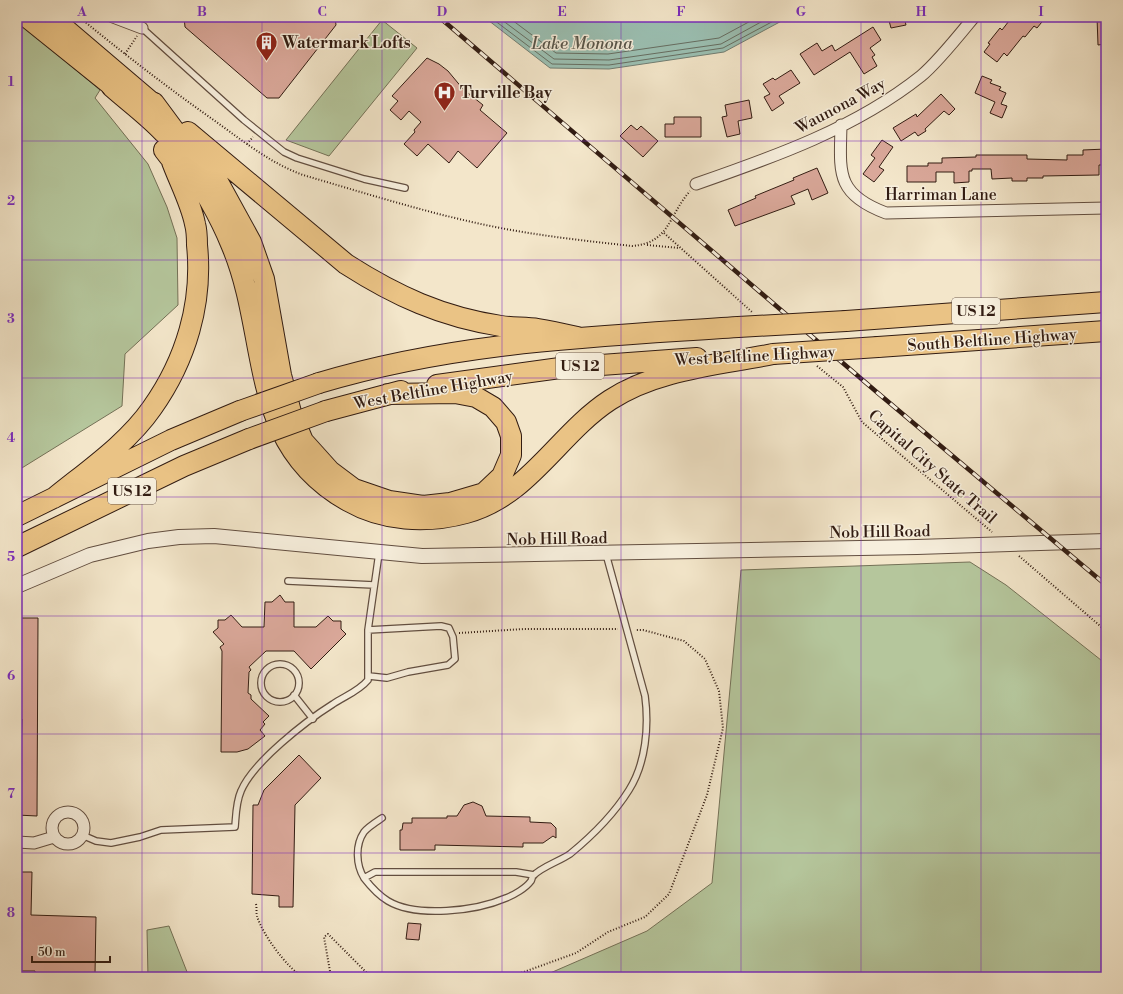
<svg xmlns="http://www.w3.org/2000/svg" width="1123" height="994" viewBox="0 0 1123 994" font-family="'Libre Bodoni',serif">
<rect width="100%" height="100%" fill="#f3e6ca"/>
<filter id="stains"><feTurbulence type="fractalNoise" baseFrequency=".005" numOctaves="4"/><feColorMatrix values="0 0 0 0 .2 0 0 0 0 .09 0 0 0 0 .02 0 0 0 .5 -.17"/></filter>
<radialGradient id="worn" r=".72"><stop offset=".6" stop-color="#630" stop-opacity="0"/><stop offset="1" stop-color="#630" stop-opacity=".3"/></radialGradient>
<path fill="#b5c69c" stroke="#747157" d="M382,20l35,28 -88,108 -43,-16z
M17,21l83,69 -5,8 53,66 19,43 10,31 1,67 -53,49 -3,52 -105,65z
M970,562l36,23 100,79v313h-565l106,-46 65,-48 29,-313z
M169,926l20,51h-41l-1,-47z"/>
<path fill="#9bc0b3" stroke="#717e73" d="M484,17h305l-65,35 -115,17 -59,-1z"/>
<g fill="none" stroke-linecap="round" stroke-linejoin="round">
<path stroke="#666e62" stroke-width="1" d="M490,17l62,47 57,1 114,-17 58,-31
M498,17l56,42 55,1 112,-16 49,-27
M508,17l48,36 52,1 111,-16 39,-21"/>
</g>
<path fill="#daa89a" stroke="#321c12" d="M184,17h151l1,8 -57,73h-12l-82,-71z
M888,17h16l2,8 -15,3z
M1012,17h34l-9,11 -3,-2 -9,11 -2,-1 -16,20 -3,-3 -7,9 -13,-10 6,-8 -2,-1 12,-15 2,2z
M1097,17h9v27l-8,1z
M873,27l8,13 -11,8 5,7 -3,2 5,9 -13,8 -14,-22 -36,23 -14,-21 17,-11 5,8 10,-6 3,6z
M427,58l12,6 9,7 15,18 20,16 -3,5 27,23 -30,35 -19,-17 -9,12 -21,-19 -11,12 -13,-12 11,-12 -1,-2 7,-8 -12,-11 -8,9 -11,-10 8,-9 -6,-5z
M791,70l9,13 -21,13 5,7 -12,8 -8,-14 6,-3 -7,-10 10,-6 2,2z
M982,76l10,4 -2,3 11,4 -2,3 7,3 -5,11 6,2 -5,12 -12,-5 5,-11 -20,-9z
M941,94l14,15 -6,6 -5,-4 -19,18 1,2 -8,5 -3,-4 -14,9 -8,-13 23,-14 1,3z
M749,100l3,18 -14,3 2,13 -13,3 -5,-20 5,-1 -2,-11z
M674,117h27v20h-36v-13h9z
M631,125l6,5 4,-4 17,15 -15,16 -23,-21z
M882,140l11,7 -14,20 5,3 -10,12 -11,-8 12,-16 -4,-3z
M1106,149v16h-7v10l-56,1v2h-16v3h-15v-3l-20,1 -1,-10h-19v2h-3v11l-15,1v-11h-18v10h-29v-16h21v-3h14v-5l34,-1v-2h51v4l40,1v-5h16v-5z
M817,168l11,25 -16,7 -4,-11 -17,7 4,8 -60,22 -7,-16 28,-12 -1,-2 39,-16 -1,-2z
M280,595l5,7h9v25h22l12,-11 5,5h8v8l5,5 -35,35 -17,-18h-28l-17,16 2,3 -2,2 -1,21 3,2v4l18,17 -6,6 2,2 -5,6 5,6 -17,13 -11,3h-16l1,-101 -2,-4 4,-3 -11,-12 5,-4v-8h7l6,-5 11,12h22l1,-25h7z
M17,618h21l-1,198 -20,-1v-59h4l1,-37h-5z
M299,755l22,23 -26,27 -2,102h-14v-11l-27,-2 1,-89h5l6,-15z
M473,802l9,4 4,10 44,1v5l21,1 5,5v10l-3,-2 -10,7h-20v4l-88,-2v5h-35v-20h2l1,-7h9v-5h35v-2h10l7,-11z
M17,872h15l-1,43 65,2 -1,57 -10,-1v4h-50v-6h-18z
M408,923l13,1 -2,16 -13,-1z"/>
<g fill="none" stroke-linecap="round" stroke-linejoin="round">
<defs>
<path id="service" d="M142,28l102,92 40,32 13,6 67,21 41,9
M288,581l86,4
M368,630l73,-4 8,2 4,9 2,22 -7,6 -40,7 -21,6 -18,-2
M261 683a19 19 0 1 1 38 0a19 19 0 1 1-38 0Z
M294,695l19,24
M82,835l14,6 15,2 29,-6 21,-7 74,-3c1,-12 1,-25 6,-36 12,-29 65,-70 92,-87 12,-8 26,-13 35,-24v-50l11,-77
M534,875l-18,-3h-141l-11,6c7,9 14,17 24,23 29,17 88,10 118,-3 8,-3 20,-10 25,-17 1,-2 1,-4 2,-5 8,-9 27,-15 37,-22 22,-18 44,-40 59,-64 17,-27 20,-64 16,-94l-39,-142
M364,878c-8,-13 -9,-33 0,-46 4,-5 12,-10 18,-14"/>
<path id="minor" d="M113,17l29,11
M841,125c-1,47 -6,69 45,88l220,-5
M696,184c78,-27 160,-56 225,-108 16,-13 39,-42 53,-59
M52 828a16 16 0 1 1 32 0a16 16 0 1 1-32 0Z
M17,842l17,1 20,-6"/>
<path id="tertiary" d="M17,586l73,-31 58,-14 31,-4 35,-1 208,20 495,-9 189,-6"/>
<path id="primary" d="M25,17l87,70
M53,17l101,86"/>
<path id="motorway" d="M112,87c17,15 36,29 51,45 7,6 12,16 18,23 20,29 37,57 50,89 40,93 14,199 117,257 35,20 78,23 118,12 63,-17 92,-79 144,-113 47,-31 109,-35 163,-46
M154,103l20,27 43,50 34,62 13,37 17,96 10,37 12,29 27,30 24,18 35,12 34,5 27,-3 34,-10 18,-17 9,-21v-19l-5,-14 -13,-15 -17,-10 -21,-4 -67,1
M188,132l158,132c50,32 96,53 155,62 12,2 25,1 37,3 13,2 26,5 39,8
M846,321l260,-19
M878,347l228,-16
M319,383c139,-42 275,-46 419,-56
M437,385l123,-17 137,-10
M326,411l75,-20
M54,498c33,-27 73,-54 98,-90 34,-48 51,-105 45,-163 0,-7 0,-14 -2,-21 -4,-21 -17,-45 -24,-65l-7,-9
M17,516l154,-76 69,-29
M17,547l167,-81 65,-27"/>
</defs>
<use href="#service" stroke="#624e40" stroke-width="8"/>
<use href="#minor" stroke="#624e40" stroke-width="13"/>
<use href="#tertiary" stroke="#624e40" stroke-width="16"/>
<use href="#primary" stroke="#321c12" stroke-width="20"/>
<use href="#motorway" stroke="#321c12" stroke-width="22"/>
<path stroke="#321c12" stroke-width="2" stroke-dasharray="1 2" stroke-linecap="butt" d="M79,17c44,36 89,71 136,104 28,20 55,42 88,54 72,21 146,45 220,57 36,6 73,10 109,14 38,-3 36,-30 58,-55
M125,54l12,-18
M247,144l6,-7
M664,233l88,79
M647,245l32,3
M817,366l26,21 19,35 130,110
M1019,556l87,75
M459,633l65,-4h94
M256,904c1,4 0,8 1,12 5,18 31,53 46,61
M331,977l-7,-40 4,-3 41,41 5,2
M510,977l66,-24 32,-21 37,-15 24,-23 38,-99 16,-67 -4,-37 -14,-32 -21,-18 -41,-11h-8"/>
<use href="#service" stroke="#f7efdd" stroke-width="5.5"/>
<use href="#minor" stroke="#f7efdd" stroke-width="11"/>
<use href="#tertiary" stroke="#f7efdd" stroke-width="14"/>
<use href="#primary" stroke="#eac385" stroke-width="18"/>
<use href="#motorway" stroke="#eac385" stroke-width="20"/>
<defs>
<path id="rail" d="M439,17l440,377 227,191"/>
</defs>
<use href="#rail" stroke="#321c12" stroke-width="4.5"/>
<use href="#rail" stroke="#f7efdd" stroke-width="3" stroke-dasharray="9" stroke-linecap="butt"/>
<defs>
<path id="motorway-bridge" d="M738,327l108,-6
M773,354l105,-7
M240,411l79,-28
M249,439l77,-28"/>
</defs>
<use href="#motorway-bridge" stroke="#321c12" stroke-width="22" stroke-linecap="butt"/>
<use href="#motorway-bridge" stroke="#eac385" stroke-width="20"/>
</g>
<path fill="none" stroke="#7b2cbf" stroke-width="1" stroke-opacity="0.55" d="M142,17v960M262,17v960M382,17v960M502,17v960M621,17v960M741,17v960M861,17v960M981,17v960M17,141h1089M17,260h1089M17,378h1089M17,497h1089M17,616h1089M17,734h1089M17,853h1089"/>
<defs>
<symbol id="building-pin" viewBox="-11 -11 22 30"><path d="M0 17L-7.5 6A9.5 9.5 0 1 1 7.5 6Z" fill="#8f2418" stroke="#f7efdd"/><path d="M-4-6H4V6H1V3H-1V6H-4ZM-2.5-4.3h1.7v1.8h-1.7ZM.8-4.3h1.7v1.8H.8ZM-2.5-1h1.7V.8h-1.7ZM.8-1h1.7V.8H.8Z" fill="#fff"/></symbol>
<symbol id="hospital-pin" viewBox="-11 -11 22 30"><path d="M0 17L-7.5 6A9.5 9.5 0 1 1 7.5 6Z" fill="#8f2418" stroke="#f7efdd"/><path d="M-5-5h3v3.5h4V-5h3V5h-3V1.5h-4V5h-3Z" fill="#fff"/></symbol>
</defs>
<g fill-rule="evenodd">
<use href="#building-pin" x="254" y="30" width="25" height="34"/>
<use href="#hospital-pin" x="432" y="80" width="25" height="34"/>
</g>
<g text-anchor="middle" stroke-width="3" stroke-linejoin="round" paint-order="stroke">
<g fill="#f7efdd" stroke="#6d5b4f" stroke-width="1">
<rect x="952" y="298" width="48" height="26" rx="3"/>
<rect x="556" y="353" width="48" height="26" rx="3"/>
<rect x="108" y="478" width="48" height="26" rx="3"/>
</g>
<g font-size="15" font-weight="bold" fill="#321c12">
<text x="976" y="316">US 12</text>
<text x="580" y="371">US 12</text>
<text x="132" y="496">US 12</text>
</g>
<g font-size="16" font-weight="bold" fill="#321c12" stroke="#f7efdd" text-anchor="start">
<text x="282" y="48">Watermark Lofts</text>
<text x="460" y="98">Turville Bay</text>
</g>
<g font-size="16" fill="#321c12" stroke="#f7efdd">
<text transform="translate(840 105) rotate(-28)" y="6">Waunona Way</text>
<text x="941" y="200">Harriman Lane</text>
<text transform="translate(992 339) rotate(-4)" y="6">South Beltline Highway</text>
<text transform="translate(755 355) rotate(-3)" y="6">West Beltline Highway</text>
<text transform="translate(433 389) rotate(-10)" y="6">West Beltline Highway</text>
<text transform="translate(933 466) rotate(41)" y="6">Capital City State Trail</text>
<text transform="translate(880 531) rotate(-1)" y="6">Nob Hill Road</text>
<text transform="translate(557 538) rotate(-1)" y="6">Nob Hill Road</text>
</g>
<g font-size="17" font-style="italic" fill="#57554a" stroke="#f7efdd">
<text x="582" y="49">Lake Monona</text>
</g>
</g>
<rect width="1123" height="994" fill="none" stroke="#f3e6ca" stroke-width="44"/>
<path d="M32 956v6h78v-6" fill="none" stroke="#321c12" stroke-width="2"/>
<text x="38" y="956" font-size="12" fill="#321c12" stroke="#f7efdd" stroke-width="3" paint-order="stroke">50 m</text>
<rect x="22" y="22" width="1079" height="950" fill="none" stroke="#7b2cbf" stroke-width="1.5"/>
<g font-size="13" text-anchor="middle" font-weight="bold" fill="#7b2cbf">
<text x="82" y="16">A</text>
<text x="202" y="16">B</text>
<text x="322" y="16">C</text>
<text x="442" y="16">D</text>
<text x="562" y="16">E</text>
<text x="681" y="16">F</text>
<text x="801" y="16">G</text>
<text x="921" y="16">H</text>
<text x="1041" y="16">I</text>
<text x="11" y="86">1</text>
<text x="11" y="205">2</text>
<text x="11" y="323">3</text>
<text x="11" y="442">4</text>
<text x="11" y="561">5</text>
<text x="11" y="680">6</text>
<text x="11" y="798">7</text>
<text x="11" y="917">8</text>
</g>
<rect width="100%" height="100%" filter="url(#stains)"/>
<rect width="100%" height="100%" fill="url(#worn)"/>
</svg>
